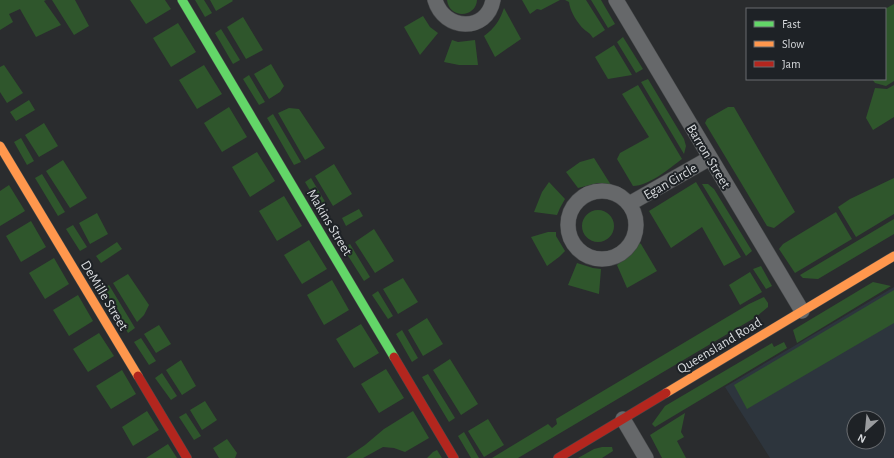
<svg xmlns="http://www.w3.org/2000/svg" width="894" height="458" viewBox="0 0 894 458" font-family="'Alegreya Sans',sans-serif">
<rect width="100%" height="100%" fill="#2a2c2e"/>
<path fill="#2d353d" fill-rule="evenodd" d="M894,287v171h-124l-45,-71zM854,418h24v24h-24z"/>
<path fill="#2f562c" d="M0,0h46l-2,1 17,24 -25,12 -16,-28 -11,5 4,8 -13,8z
M52,0h23l14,26 -15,9z
M130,0h35l6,9 -25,15z
M195,0h9l8,13 -7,4z
M210,0h22l1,1 -17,10z
M447,0h30c-1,18 -28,19 -30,0z
M522,0h38l-19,10 -4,-1 -7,5z
M565,0h21l19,30 -12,8c-4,-7 -9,-7 -13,-13 -5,-6 -10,-15 -11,-23z
M591,0h10l14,24 -7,4z
M894,4v77l-8,5 -11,-3 -3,-4h13v-70z
M504,8l17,31 -26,18 -11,-21c11,-8 16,-16 20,-28z
M423,16l7,11 8,6 -18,22 -16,-28z
M243,17l20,33 -17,9 -19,-32z
M178,23l18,29 -25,15 -18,-29z
M221,29l19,31 -7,4 -18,-31z
M623,37l20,32 -7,4 -19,-31z
M452,40l6,2 17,-2 3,25h-19l-15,-3z
M614,45l18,30 -24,4 -13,-22z
M271,64l13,22 -4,6 -11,7 -15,-25z
M4,65l19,28 -16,10 -7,-11v-25z
M204,65l18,29 -25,15 -18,-29z
M249,75l16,27 -6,3 -16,-26z
M648,79l36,60 2,7 -2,8 -43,-72z
M638,85l44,74c-12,9 -33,27 -49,27l-16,-27 3,-6 29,-16 -27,-43z
M894,85v32l-21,13 -7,-12 9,-30 12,1z
M29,100l6,10 -19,11 -6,-9z
M229,107l18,30 -25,15 -18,-29z
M728,107h6l61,105 -21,16 -7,-2 -62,-103 2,-4z
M289,108l10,1 26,39 -20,12 -27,-47z
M273,114l28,48 -7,3 -27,-47z
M44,123l14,23 -19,11 -14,-22z
M21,138l13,23 -7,4 -13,-23z
M257,152l18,29 -25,16 -18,-30z
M594,158l17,27 -13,-2 -20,5 -12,-16 14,-10z
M63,160l24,38 -17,10 -24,-37z
M334,164l18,30 -19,12 -18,-30z
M42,174l23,38 -7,4 -23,-38z
M311,178l16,27 -6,4 -16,-27z
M894,178v36l-38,23 -18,-30 12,-8z
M549,182l16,17 -5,9 -3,7 -23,-3 8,-20z
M696,182l45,75 -17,9 -22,-39 -31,21 -22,-37z
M702,184h6l6,5 38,62 -6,5z
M9,185l16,26 -25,15v-35z
M284,196l18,30 -25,15 -18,-30z
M359,209l4,7 -17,10 -4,-8z
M582 226a16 16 0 1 1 32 0a16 16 0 1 1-32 0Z
M836,212l16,27 -57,34 -16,-24 4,-5z
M97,213l11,21 -18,10 -11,-21z
M894,219v15l-76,45 -15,-1 -3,-3z
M31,221l15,26 -25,15 -15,-26z
M73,225l14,22 -7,4 -14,-22z
M374,229l20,32 -19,12 -20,-31z
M548,232h8v4l9,15 -6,6 -12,9 -16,-29z
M309,240l18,29 -25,15 -18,-29z
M117,242l5,7 -21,14 -5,-7z
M638,242l3,2 16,27 -30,17 -10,-23 14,-12z
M350,244l20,33 -6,4 -21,-33z
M54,258l15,26 -24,15 -16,-26z
M577,263l16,5 8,1 -2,25 -31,-9z
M761,266l11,20 -6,3 -13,-20z
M750,272l12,20 -22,13 -11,-20z
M128,274l21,31 -5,10 -7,7 -24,-39z
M403,278l15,24 -20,12 -15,-25z
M332,280l17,30 -25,15 -17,-30z
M873,282l18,4 -94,57 -4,-13z
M109,285l26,43 -7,5 -25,-44z
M894,290v33l-147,86 -13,-24z
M378,291l15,25 -5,3 -16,-24z
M78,295l15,26 -24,15 -16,-26z
M764,297l4,6v4l-12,10 -238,141h-26l56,-34 4,4 5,-4 -1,-5 193,-115z
M427,318l16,26 -20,12 -15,-26z
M361,324l18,29 -25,15 -18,-29z
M159,325l12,19 -15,9 -12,-19z
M402,330l16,28 -6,4 -16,-28z
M99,333l15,23 -26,16 -15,-23z
M141,338l15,23 -7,4 -15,-23z
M784,342l3,6 -132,79 -3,-3 13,-18 107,-63 2,4z
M450,359l28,45 -17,11 -28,-45z
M181,360l15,26 -14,9 -16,-25z
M386,369l18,29 -25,15 -18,-29z
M122,370l14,24 -25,15 -15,-23z
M162,373l15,23 -6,4 -16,-22z
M428,374l27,44 -6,4 -27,-45z
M205,401l12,19 -15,10 -12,-20z
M147,411l12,19 -26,16 -11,-19z
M413,411l16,27 -24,14 -11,-4 -11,-1 -20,11h-17l19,-13 19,-16z
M186,413l15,23 -7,4 -15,-23z
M685,413l-4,19 3,5 -7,4 9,17h-24l-12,-23z
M488,419l16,26 -20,12 -16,-26z
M464,432l15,26h-8l-13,-22z
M227,439l10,14 -2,5h-16l-6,-10z
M168,444l9,14h-31z
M602,447h10l1,4 -11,7h-24l16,-9z
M437,450l5,8h-15l6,-6z"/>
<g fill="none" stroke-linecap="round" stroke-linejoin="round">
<defs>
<path id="street" d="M435,0c9,31 52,33 58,0
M616,0l186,311
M568 225a34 34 0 1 1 68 0a34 34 0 1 1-68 0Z
M629,204l81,-46
M623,419l23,39"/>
<path id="fast" d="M182,0l212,357"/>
<path id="slow" d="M0,146l138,230
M666,393l228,-137"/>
<path id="jam" d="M394,357l60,101
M138,376l49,82
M558,458l108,-65"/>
</defs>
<use href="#street" stroke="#46484a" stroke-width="16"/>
<use href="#fast" stroke="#46484a" stroke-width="10"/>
<use href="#slow" stroke="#46484a" stroke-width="10"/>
<use href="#jam" stroke="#46484a" stroke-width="10"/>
<use href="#street" stroke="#66686a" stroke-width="15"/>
<use href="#fast" stroke="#63d668" stroke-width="9"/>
<use href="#slow" stroke="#ff974d" stroke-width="9"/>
<use href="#jam" stroke="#b3261e" stroke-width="9"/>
</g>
<g text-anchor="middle" stroke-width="4" stroke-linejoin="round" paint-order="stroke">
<g font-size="14" fill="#d6d9dc" stroke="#1e2226">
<text transform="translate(709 156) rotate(59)" y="5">Barron Street</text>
<text transform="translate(670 181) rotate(-30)" y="5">Egan Circle</text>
<text transform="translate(330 222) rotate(59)" y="5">Makins Street</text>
<text transform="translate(105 295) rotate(59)" y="5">DeMille Street</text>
<text transform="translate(719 345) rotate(-31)" y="5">Queensland Road</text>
</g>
</g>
<rect x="746" y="8" width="140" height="72" fill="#1e2226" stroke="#686b6f"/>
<rect x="754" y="21" width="20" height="6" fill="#63d668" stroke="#686b6f"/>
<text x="782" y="28" font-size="12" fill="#d6d9dc">Fast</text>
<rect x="754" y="41" width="20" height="6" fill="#ff974d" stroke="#686b6f"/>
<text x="782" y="48" font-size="12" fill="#d6d9dc">Slow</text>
<rect x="754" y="61" width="20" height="6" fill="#b3261e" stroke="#686b6f"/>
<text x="782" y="68" font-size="12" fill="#d6d9dc">Jam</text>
<g transform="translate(866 430) rotate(207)"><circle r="19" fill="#1e2226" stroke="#686b6f"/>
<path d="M0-3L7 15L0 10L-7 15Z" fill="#9a9c9f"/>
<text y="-6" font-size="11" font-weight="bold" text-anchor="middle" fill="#d6d9dc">N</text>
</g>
</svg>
